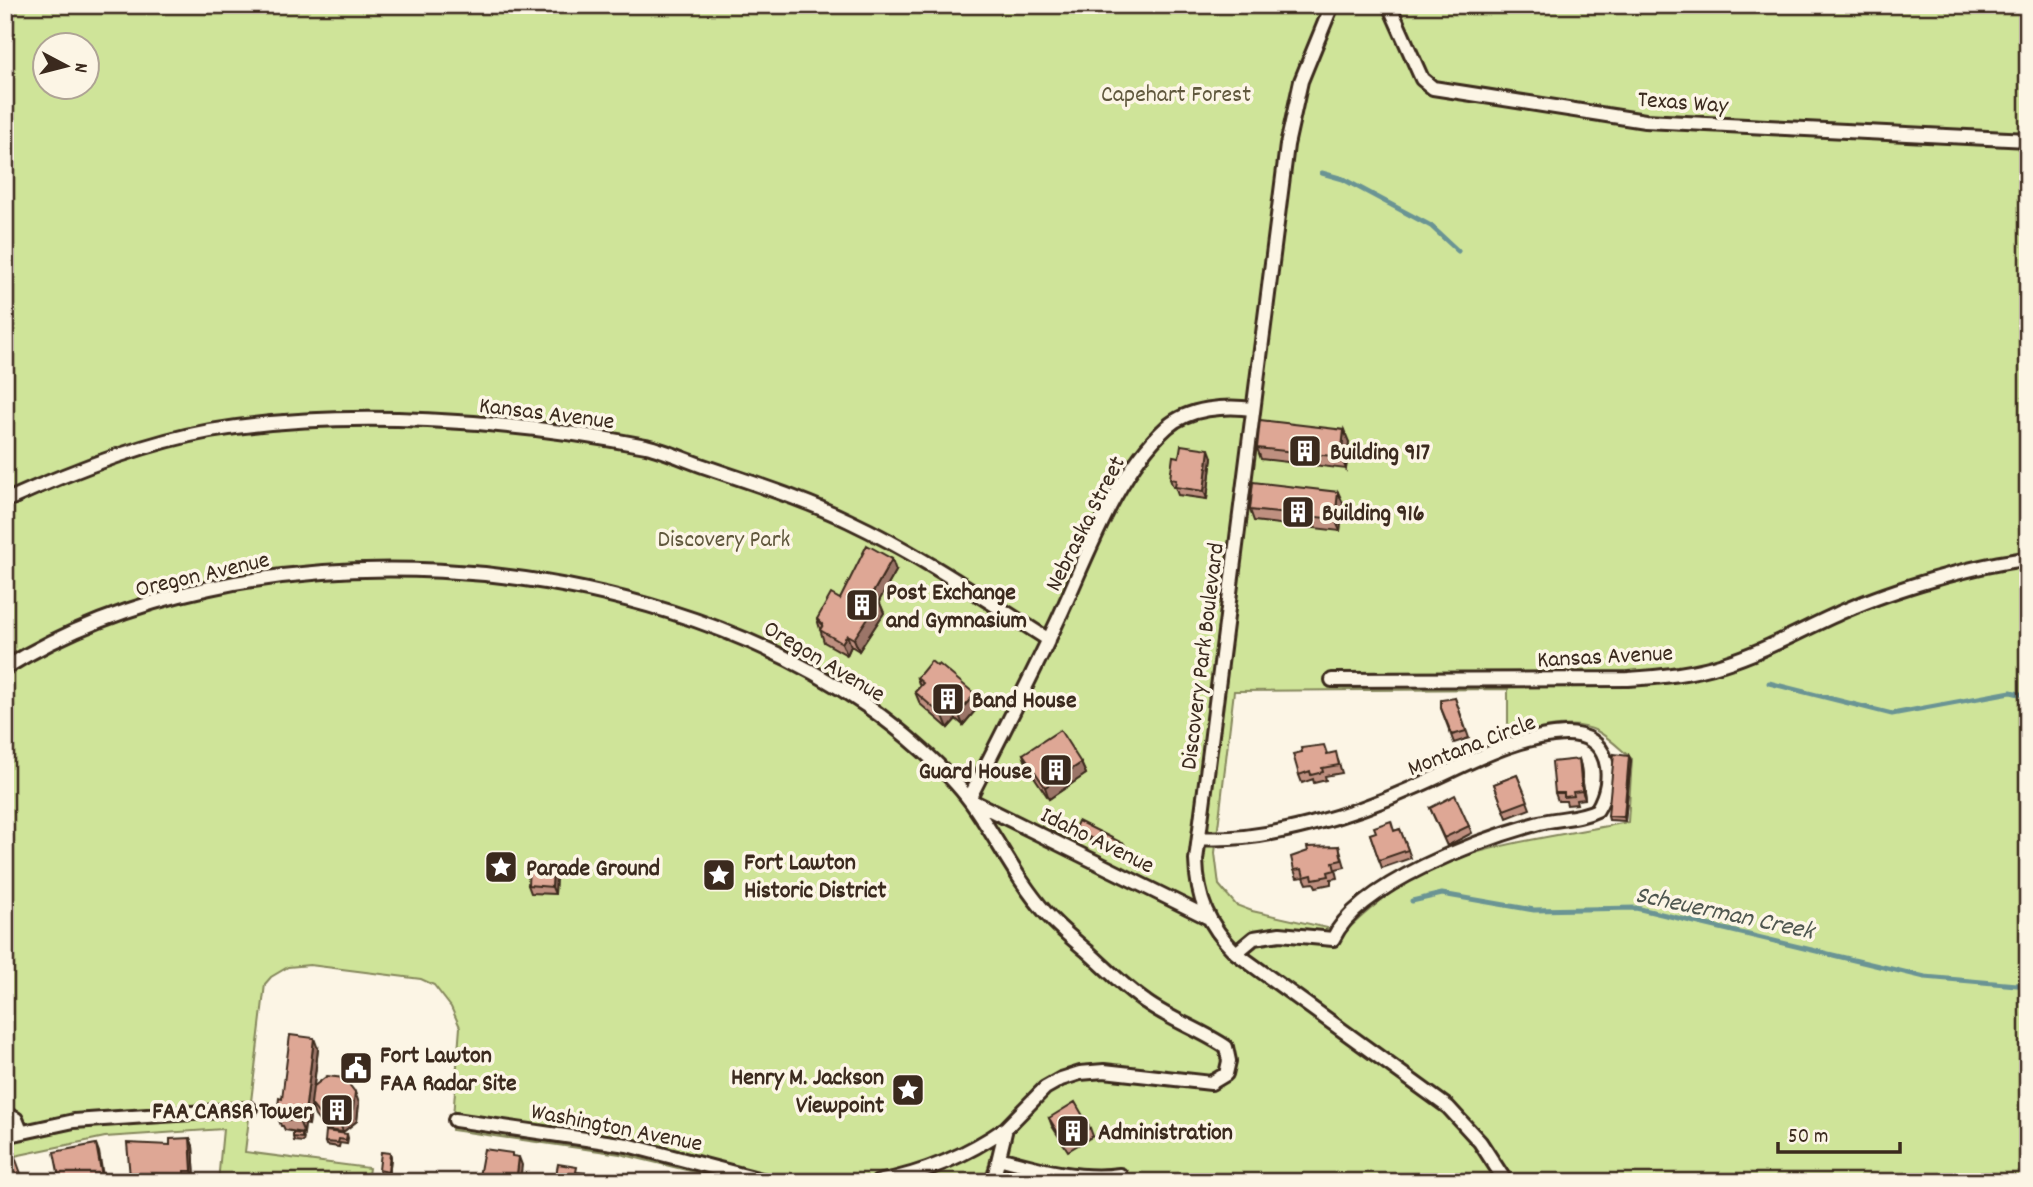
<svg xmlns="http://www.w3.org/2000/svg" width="2033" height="1187" viewBox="0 0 2033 1187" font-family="Dekko,sans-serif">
<rect width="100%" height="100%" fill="#fcf5e5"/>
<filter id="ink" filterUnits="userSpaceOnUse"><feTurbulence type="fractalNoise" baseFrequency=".0143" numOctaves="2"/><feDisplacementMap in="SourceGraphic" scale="14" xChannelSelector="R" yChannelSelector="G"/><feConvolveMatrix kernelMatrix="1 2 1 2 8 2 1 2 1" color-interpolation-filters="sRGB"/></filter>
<g filter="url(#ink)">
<path fill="#cfe499" stroke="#85875c" stroke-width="2" fill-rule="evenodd" d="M5,5h2023v1177h-1292l-116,-28 -168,-24 8,-103 -9,-20 -17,-22 -13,-6 -111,-14 -22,2 -17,10 -6,7 -20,168 124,16 -2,14h-149l5,-53 -118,8 -100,21zM46,46h42v42h-42zM1508,689v47c25,-5 64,-18 89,-5 13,7 23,18 35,28l-4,63c-68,14 -155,22 -215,56 -25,15 -47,34 -68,54l-93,-21 -16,-6 -17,-20 -4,-32 19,-162z"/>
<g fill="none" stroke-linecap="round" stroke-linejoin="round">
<path stroke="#6a9494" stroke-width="5" d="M1322,173l21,6 88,47 27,25
M1769,683l123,31 119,-22 17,4
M1412,901l30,-7 92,16 102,-2 289,69 103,9"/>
<defs>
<path id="street" d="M1332,5l-31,76 -14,64 -91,715c1,39 12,65 40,93l212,154 32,35 26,40
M1389,5l33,74 11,9 212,33 383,19
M5,501c62,-28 137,-58 205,-70 135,-23 301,-11 436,15 21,5 42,15 63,22 46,16 95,31 140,53 70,33 134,77 200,119
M5,668c241,-150 632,-122 862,38 33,23 80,63 104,96 26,36 45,77 75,111 12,14 27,26 41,38 20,18 37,36 59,51 25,18 55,28 80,45l3,14 -3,13 -15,9 -107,-12 -24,2 -19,6 -16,9 -39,40 -13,54
M1332,680l296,-1c31,-2 65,-5 95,-15 42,-13 80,-35 121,-53 47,-21 133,-47 184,-52
M969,799c30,-59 60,-117 88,-177 29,-62 58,-148 110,-195 21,-19 59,-22 86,-18
M970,800l237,117
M1199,838c67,5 156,-24 216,-51 47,-20 98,-51 150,-53 45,-1 52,44 32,76 -18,9 -39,8 -58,13 -57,16 -180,60 -206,116l-53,-5 -26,4 -18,15
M5,1114l11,5 5,12
M455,1120l172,25 142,37
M5,1136l69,-15 176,-12
M999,1158c40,11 80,23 121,17
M878,1182c48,-9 88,-26 128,-54"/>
</defs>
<use href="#street" stroke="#3b2a1e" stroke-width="18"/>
<use href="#street" stroke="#fcf5e5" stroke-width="12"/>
</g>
<path fill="#bf9080" stroke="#3b2a1e" stroke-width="2" d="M1349,442l-3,27 -85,-10 -4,-11z
M1179,457h33l-5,42 -29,-4 -3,-8h-2l-3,-8z
M1343,503l-3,28 -86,-10 -4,-11z
M896,571l-17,30 5,12 -25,38 -8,-5 -4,9 -23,-13 -7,-23 23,-20z
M917,678l62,28 -16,19 -7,-6 -8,9 -28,-24 -5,-12 5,-5z
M1455,698l14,40 -15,5 -13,-35z
M1023,754l58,9 5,11 -37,25 -22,-33z
M1328,754l10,6 4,13 -17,3 1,4 -12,3 -1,-4 -11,4 -3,-8z
M1579,759l2,8 4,32 -9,1 1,4 -10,1 -1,-4h-8l-3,-8z
M1631,760l-6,61 -16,-1 -1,-4z
M1517,775l13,34 -23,9 -13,-34z
M1430,808l39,18 3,7 -25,13z
M1400,829l11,29 -29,10 -12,-34 24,-3z
M1074,830l50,14 2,4 -4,8 -47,-23z
M1339,846l6,21 -9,2 2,9 -7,1v5l-15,3 -2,-4 -7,1 -3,-7 -7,1 -3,-8z
M556,874l-1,20 -24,-1 -3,-8z
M318,1049l-4,37 45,17 -2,18 -14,11 -17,-2 -11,-14 -4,-11 -2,20 -4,-1 -1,9 -19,-3 -2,-4h-2l-4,-12 5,-15z
M1049,1118l41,10 3,8 -25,15 -16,-25z
M302,1134l2,4 -1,4 -9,-1 -1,-4z
M347,1134l1,4 -1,6 -7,-1 -1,4 -13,-2 -1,-3z
M190,1138l3,8 2,32 -9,1 1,3h-55l-2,-5 40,-32z
M390,1153l1,4 -2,19 -9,-2 -1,-4z"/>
<path fill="#9b7568" stroke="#3b2a1e" stroke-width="2" d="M1344,430l5,12 -3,27 -5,-12z
M1209,449l3,8 -5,42 -3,-8z
M1338,492l5,11 -3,28 -5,-12z
M892,559l4,12 -21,37 4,-7 5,12 -25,38 -5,-12 17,-43z
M847,635l4,11 -4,9 -5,-12z
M975,694l4,12 -16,19 -5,-12z
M952,707l4,12 -8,9 -5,-12z
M1629,756l2,4 -6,61 -1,-4z
M1579,759l2,8 4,32 -3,-8z
M1081,763l5,11 -37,25 -4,-12z
M1124,844l2,4 -4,8 -2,-4z
M553,867l3,7 -1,20 -3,-7z
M314,1038l4,11 -9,76 -4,-12z
M355,1092l4,11 -2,18 -14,11 -4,-12z
M300,1112l5,12 -1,9 -5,-12z
M190,1138l3,8 2,32 -3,-7z
M96,1144l3,8 5,30h-1z
M390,1153l1,4 -2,19 -1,-4z
M519,1157l3,8 -2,17h-4z"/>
<path fill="#dea795" stroke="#3b2a1e" stroke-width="2" d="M1260,420l84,10 -3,27 -84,-9z
M1181,445l28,4 -5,42 -29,-4 1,-7 -6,-1 3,-23 6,1z
M1253,482l85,10 -3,27 -85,-9z
M867,545l25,14 -21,37 8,5 -25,38 -7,-4 -5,8 -22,-13 3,-5 -6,-6 14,-25 9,5z
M931,661l6,5 2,-2 36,30 -17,19 -6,-6 -9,9 -28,-24 8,-9 -6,-5z
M1455,698l11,33 -14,4 -11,-27v-8z
M1060,730l21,33 -36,24 -22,-33z
M1324,745l3,9 9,-2 3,13 -17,3 1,4 -12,3 -1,-4 -11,4 -6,-21 9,-2 -1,-4z
M1614,754l15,2 -5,61 -16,-1z
M1579,759l3,32 -9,1 1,4 -10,1v-4h-9l-3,-31z
M1517,775l11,26 -24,9 -10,-26z
M1455,795l14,31 -25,12 -14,-30z
M1078,821l46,23 -4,8 -46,-22z
M1391,821l3,10 6,-2 8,21 -29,10 -9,-26 6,-2 -2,-5z
M1339,846l3,14 -9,2 2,8 -7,2 1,4 -16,3 -1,-4 -8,2 -2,-8 -8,1 -3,-13 17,-6 -1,-4z
M529,866l24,1 -1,20 -24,-2z
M290,1035l24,3 -9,75 -5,-1 -1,9 -18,-2v-5h-4l2,-16 3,1z
M327,1076l17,2 11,14 -2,17 -14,11 -17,-2 -11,-14 2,-17z
M1075,1102l15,26 -25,16 -16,-26z
M326,1131l21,3 -1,6 -7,-1 -1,4 -13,-1z
M293,1133l9,1v4l-9,-1z
M190,1138l2,33h-8v11h-17v-6h-9v6h-19l-1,-6 -8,1 -3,-34 43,2v-6z
M96,1144l7,38h-12l-1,-3 -12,3h-18l-6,-30z
M484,1149l28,4v3l7,1 -3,25h-38z
M381,1152l9,1 -2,19 -9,-2z
M15,1157l9,25h-19v-22z
M558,1164l19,3 -1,5 42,4 -1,6h-56v-1l-6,-1z"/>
</g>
<defs>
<symbol id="building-square" viewBox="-11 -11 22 22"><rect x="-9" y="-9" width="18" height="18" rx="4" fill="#3b2a1e" stroke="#fcf5e5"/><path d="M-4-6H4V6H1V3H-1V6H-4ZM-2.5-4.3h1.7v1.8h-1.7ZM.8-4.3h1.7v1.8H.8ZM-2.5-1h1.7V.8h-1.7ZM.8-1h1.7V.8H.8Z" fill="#fff"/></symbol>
<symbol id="sight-square" viewBox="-11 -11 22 22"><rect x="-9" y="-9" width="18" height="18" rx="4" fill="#3b2a1e" stroke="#fcf5e5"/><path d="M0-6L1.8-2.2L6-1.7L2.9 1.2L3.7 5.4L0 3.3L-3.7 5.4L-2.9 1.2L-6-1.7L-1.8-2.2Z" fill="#fff"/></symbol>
<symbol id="civic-square" viewBox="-11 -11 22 22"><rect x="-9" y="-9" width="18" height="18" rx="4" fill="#3b2a1e" stroke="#fcf5e5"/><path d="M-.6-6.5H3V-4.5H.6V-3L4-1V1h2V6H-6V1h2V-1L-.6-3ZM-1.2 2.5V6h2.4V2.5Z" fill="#fff"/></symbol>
</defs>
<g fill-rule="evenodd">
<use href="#building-square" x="1286" y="432" width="38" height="38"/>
<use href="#building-square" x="1279" y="493" width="38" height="38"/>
<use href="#building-square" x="843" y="586" width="38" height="38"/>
<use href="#building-square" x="929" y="680" width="38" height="38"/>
<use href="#building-square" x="1037" y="751" width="38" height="38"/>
<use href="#sight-square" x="482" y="848" width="38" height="38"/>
<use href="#sight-square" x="700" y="856" width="38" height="38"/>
<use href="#civic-square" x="337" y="1049" width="38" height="38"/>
<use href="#sight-square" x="889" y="1071" width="38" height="38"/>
<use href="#building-square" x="318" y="1091" width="38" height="38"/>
<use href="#building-square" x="1054" y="1112" width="38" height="38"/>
</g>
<g text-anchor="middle" stroke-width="7" stroke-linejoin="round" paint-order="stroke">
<g font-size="24" fill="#60583d" stroke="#fcf5e5">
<text x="1176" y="101">Capehart Forest</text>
<text x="724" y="546">Discovery Park</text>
</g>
<g font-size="24" fill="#3b2a1e" stroke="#fcf5e5">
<text transform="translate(1683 101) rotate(4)" y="8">Texas Way</text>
<text transform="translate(547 412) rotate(7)" y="8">Kansas Avenue</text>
<text transform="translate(1084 523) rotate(-63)" y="8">Nebraska Street</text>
<text transform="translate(202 573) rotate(-13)" y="8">Oregon Avenue</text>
<text transform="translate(1605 655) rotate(-3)" y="8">Kansas Avenue</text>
<text transform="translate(1201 656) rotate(-83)" y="8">Discovery Park Boulevard</text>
<text transform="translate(825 660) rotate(31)" y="8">Oregon Avenue</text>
<text transform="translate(1471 744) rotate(-21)" y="8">Montana Circle</text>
<text transform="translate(1098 839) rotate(26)" y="8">Idaho Avenue</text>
<text transform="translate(617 1126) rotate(11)" y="8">Washington Avenue</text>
</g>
<g font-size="24" font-weight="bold" fill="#3b2a1e" stroke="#fcf5e5" text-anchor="start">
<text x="1330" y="459">Building 917</text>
<text x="1322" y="520">Building 916</text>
<text x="886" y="599">Post Exchange<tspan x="886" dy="28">and Gymnasium</tspan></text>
<text x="972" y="707">Band House</text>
<text x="1032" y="778" text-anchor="end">Guard House</text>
<text x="744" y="869">Fort Lawton<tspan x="744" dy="28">Historic District</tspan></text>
<text x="526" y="875">Parade Ground</text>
<text x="380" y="1062">Fort Lawton<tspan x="380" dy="28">FAA Radar Site</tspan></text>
<text x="884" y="1084" text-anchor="end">Henry M. Jackson<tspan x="884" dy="28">Viewpoint</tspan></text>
<text x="312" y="1118" text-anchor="end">FAA CARSR Tower</text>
<text x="1098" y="1139">Administration</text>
</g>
<g font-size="26" font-style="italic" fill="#4e564f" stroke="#fcf5e5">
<text transform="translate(1725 911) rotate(12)" y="9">Scheuerman Creek</text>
</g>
</g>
<rect width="2033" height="1187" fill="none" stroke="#fcf5e5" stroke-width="28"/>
<rect x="14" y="14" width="2005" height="1159" fill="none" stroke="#3b2a1e" stroke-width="2.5" filter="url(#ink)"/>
<g transform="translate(66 66) rotate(97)"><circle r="33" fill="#fcf5e5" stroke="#afa495" stroke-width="2"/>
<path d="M0-5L12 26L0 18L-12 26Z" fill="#3b2a1e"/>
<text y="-10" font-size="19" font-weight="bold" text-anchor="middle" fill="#3b2a1e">N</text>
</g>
<path d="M1778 1142v10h122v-10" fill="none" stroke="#3b2a1e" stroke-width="3.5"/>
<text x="1788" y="1142" font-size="21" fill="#3b2a1e" stroke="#fcf5e5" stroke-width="5" paint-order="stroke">50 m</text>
</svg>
